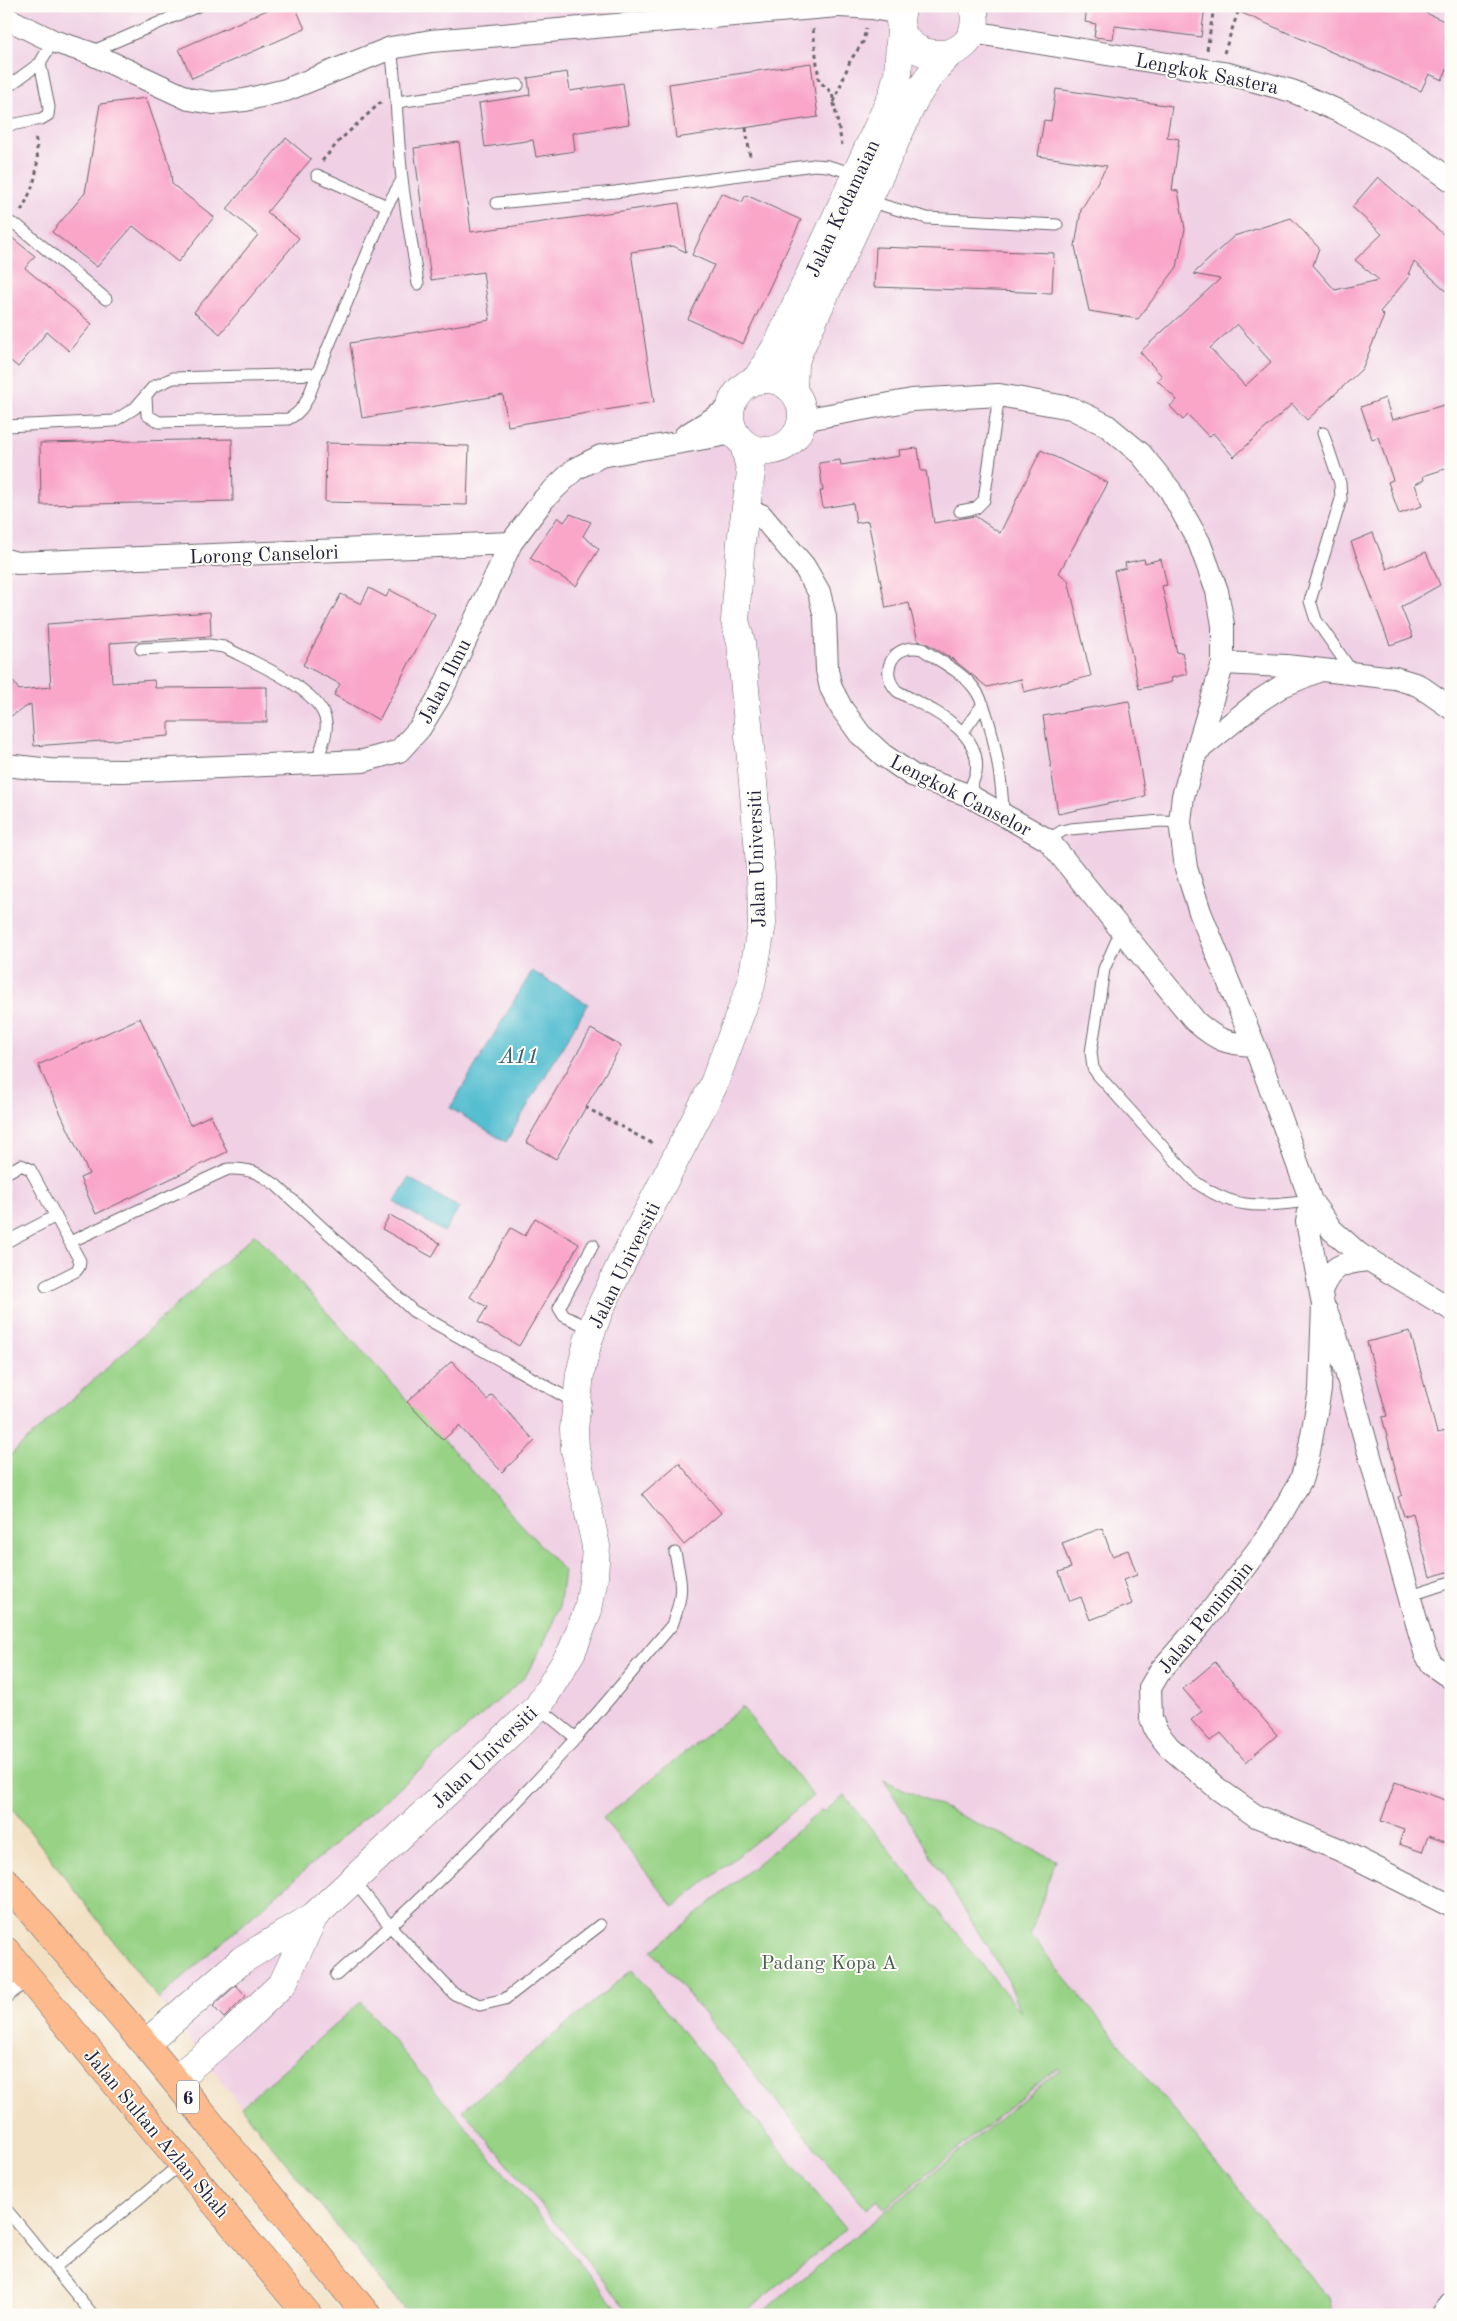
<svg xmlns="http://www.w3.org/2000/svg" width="1457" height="2321" viewBox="0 0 1457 2321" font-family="'Old Standard TT',serif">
<rect width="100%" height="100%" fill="#fdfcf7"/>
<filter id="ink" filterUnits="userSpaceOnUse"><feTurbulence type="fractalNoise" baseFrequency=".02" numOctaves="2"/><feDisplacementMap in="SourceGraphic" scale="10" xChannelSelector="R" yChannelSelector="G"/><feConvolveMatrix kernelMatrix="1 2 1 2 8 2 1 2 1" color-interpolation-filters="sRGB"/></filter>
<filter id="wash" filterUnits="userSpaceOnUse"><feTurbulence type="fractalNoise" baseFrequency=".0096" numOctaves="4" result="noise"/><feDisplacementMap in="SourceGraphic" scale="20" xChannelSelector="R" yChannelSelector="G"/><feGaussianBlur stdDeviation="1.12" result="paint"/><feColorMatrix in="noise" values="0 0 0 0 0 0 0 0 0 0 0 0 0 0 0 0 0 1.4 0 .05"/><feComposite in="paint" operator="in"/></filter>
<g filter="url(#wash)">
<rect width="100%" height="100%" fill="#f2e1c5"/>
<path fill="#f0d0e4" d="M6,6h1445v2309h-1044l-166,-208 -235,-307z"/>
<path fill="#97d285" stroke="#5c7a60" d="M255,1234l309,337 -5,37 -17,39 -17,30 -367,322 -152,-199v-341z
M742,1707l71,89 -139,111 -71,-89z
M884,1780l172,80 -26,75 298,363 4,17h-574l301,-245 -2,-2 -173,141 -7,-9 -11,9 -214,-258 170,-141 2,2 20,-17 177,217 -13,-32z
M632,1970l214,259 -104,86h-111l-168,-205z
M361,2002l262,313h-214l-168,-208z"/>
<path fill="#54bed0" stroke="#3b7086" d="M532,971l56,33 -82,138 -56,-34z
M409,1178l50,30 -15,24 -50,-30z"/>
<g id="blocks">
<path fill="#f9a6c9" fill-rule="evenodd" d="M276,6h19l10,23 -113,49 -13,-29z
M1087,6h118l-4,31 -86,-11 -2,13 -19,-2 2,-13 -11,-2z
M1226,6h184l41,18 -6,14 6,2v20l-9,20 -13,-6 -8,17z
M811,63l7,54 -142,21 -7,-54z
M567,72l3,19 53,-8 6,41 -56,9 2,18 -39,6 -3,-17 -48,7 -6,-44 51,-8 -2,-17z
M1056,89l116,17 -5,31 12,2 -7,51 6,1 7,38 -8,38 -39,52 -49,-8 -14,-65 6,-36 26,-44 -69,-10 6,-36 7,1z
M146,98l24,68 2,18 42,33 -36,45 -45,-36 -36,41 -45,-35 33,-39 15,-89z
M286,138l25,21 -44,53 32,26 -79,96 -26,-22 64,-77 -31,-26z
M459,142l12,90 208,-29 7,49 -13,-6 -42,6 23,150 -146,24 -5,-31 -141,23 -12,-75 140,-23 -7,-48 -52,8 -17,-132z
M1378,177l73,64v54l-37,-33 -6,12h3l-31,38 4,4 -22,53 -55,51 -15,-16 -58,53 -21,-24 -4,4 -21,-22 -5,5 -13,-14 7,-6 -20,-20 5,-4 -22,-24 80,-73 -27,-5 41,-38 57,-18 28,30 -6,17 22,25 44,-10 -24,-20 27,-26 -30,-27zM1237,324l34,38 -26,24 -35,-38z
M721,193l21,9 4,-7 55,25 -58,124 -55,-25 26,-54 -22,-10z
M6,233l29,23 -10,12 67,56 -23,27 -22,-19 -29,35 -12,-10z
M876,247l178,6 -2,40 -178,-6z
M1385,398l7,22 52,-15 2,6 5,-2v58l-28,9 1,4 -9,4 7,22 -23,8 -11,-32 5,-2 -15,-43 -6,2 -11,-32z
M232,439l1,62 -192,4 -1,-62z
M326,443l143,3 -2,59 -142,-3z
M918,448l3,23h5l8,52 41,-7 25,17 41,-83 67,33 -49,90 9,7 23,96 -67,16 -3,-13 -34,8 -33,-27 -28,-17 -8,-2 -9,-38 -23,5 -18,-87 -12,2 -3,-20 -30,5 -3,-17h3l-4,-28 21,-3 1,5 59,-9 -1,-6z
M570,514l21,8 -8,14 16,13 -23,37 -46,-28 28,-41 6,5z
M1373,533l14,36 39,-17 14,33 -39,22 12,30 -23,8 -39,-103z
M1144,559l1,4 16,-4 6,26 -5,1 15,67 5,-1 5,22 -16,4 1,4 -33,7 -25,-118 12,-3 -1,-5z
M369,588l17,9 4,-7 45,24 -56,106 -45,-25 6,-11 -37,-19 38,-71 20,10z
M210,612l1,24 -101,7 2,40 42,-3 1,8 112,-1v35h-98v14l-135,10 -3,-42 -25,15v-48l13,19 32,-3 -4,-63z
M1129,701l16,95 -87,18 -15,-98z
M140,1018l50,107 21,-10 16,37 -131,62 -16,-36 9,-4 -51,-109z
M591,1029l30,17 -65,113 -30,-17z
M390,1215l50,28 -8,14 -50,-28z
M535,1218l44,26 -60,102 -41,-24 9,-15 -17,-10 41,-69 14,8z
M1410,1331l27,102 14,-3v141l-21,6 -17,-64 -9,3 -6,-19 4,-2 -20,-78 5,-1 -20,-74z
M452,1361l35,39 5,-5 43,46 -33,31 -43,-46 -16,14 -36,-38z
M679,1463l42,50 -37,32 -42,-51z
M1102,1528l10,28 16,-6 9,25 -14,5 9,24 -42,16 -9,-23 -11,4 -11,-29 12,-4 -9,-25z
M1215,1662l62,73 -31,27 -25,-29 -11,8 -19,-21 11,-9 -19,-22z
M1395,1782l56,20v42l-23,-8 -6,16 -23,-8 5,-15 -23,-8z
M236,1985l10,11 -22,22 -11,-12z"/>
</g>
</g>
<g filter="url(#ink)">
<use href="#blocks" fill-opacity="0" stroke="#6b656b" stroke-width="1"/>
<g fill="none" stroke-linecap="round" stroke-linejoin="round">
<defs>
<path id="service" d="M391,48c6,43 6,87 11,130 4,36 11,71 16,106
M91,52l107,-46
M6,88l34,-25 13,-22
M397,102l121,-17
M6,126l35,-7 7,-4 1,-8 -9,-44
M317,175l70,31
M868,201l59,17 130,7
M497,203l118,-11 199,-27 14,1 28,8
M6,221l12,5 88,73
M317,374l70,-168 15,-26
M6,426l108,-5 21,-13 18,-21 20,-9 144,-4c-7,18 -11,37 -29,45l-129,3 -12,-7 -1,-18
M1323,433l17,50 1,16 -31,102 6,19 37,53
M960,511l16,-3 8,-8 15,-105
M141,649l68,-4 15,2c28,15 98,42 102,75 2,13 -6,28 -10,41
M963,732l20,-28
M968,795c2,-7 6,-15 8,-22 7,-44 -49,-65 -79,-82 -19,-20 -3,-49 25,-42 17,12 39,22 52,39 18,23 29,98 29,127
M1048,840l14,-9 8,-2 91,-8 19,1
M1121,931l-17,38 -4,27 -9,56 2,16 5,7 96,106c43,31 66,25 117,20
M6,1173l15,-8 9,4 50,92 -1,6 -3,4 -30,15
M6,1242l50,-26
M70,1242l158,-73c22,-1 31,4 48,16l137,126 163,92
M592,1329l-28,-13 -5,-8 34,-63
M1408,1596l43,-14
M538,1707l38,31 96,-113c12,-31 10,-41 3,-72
M353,1880l38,47 63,67 26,11 25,-6 95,-74
M336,1975c85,-74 164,-153 240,-237
M6,1998l23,-20
M6,2209l87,106
M54,2268l128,-105"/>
<path id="minor" d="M840,6l32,2 28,5
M6,18l47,23 37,12 99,46 24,4 32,-3 41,-10 105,-42 40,-7 407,-35
M972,32l257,42 63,17 51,22 57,31 51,36
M802,420l110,-20 87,-5 72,13 35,17 35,29 29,36 29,52 18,49 6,34v38l-40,133 -3,26 6,46 14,44 57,140 54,149 21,29 27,24 92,55
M685,436l45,-28
M761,515l43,51 15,26 6,25 2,53 4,18 11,21 18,25 23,21 29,20 56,20 80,45 148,182c21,18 30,22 58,23
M6,560l11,3 494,-20
M1223,663l63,3 109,12 23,7 33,23
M1197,751l62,-50 23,-15 36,-15
M6,765l44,5 73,1 240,-10 36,-10 21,-23 19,-31 72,-154 33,-44 31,-30 26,-13 133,-23
M1311,1201l-4,21 16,82 -3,86 -12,67 -7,23 -32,55 -67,88 -42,48 -10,17 1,30 5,13 13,16 49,42 38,27 82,33 113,57
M1321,1291c10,-25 20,-28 46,-31
M1326,1310l10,26 89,316 7,13 19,13
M1443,2315l8,-12"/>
<path id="tertiary" d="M903,6c-21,60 86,68 70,0
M730 415a36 36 0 1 1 72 0a36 36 0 1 1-72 0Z
M757,379l22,-37 114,-248 5,-21 3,-45
M793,390l1,-24 4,-13 116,-253 18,-28 17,-18
M145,2044l97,-84 72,-44 39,-36 185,-173 34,-56 16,-41 6,-33 2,-31 -21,-97 -1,-20 6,-55 8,-33 10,-28 24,-51 91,-176 38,-101 11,-61 -1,-48 -20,-234 -6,-21 6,-79 10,-69 -7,-29
M175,2080l58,-49 50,-48 31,-67"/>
<path id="trunk" d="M6,1882l139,162 222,271
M6,1951l302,364"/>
</defs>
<use href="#service" stroke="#6b656b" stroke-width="13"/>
<use href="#minor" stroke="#6b656b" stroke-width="24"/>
<use href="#tertiary" stroke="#6b656b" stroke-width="29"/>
<use href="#trunk" stroke="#6b656b" stroke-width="29"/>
<path stroke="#6b656b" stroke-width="3" stroke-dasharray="4 4" stroke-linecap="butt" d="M813,29l6,52 13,12 10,52
M1207,50l7,-43 -6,-1
M1224,53l16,-47
M834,102l16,-41 13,-19 3,-14
M746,128l4,29
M322,161l19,-22 40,-37
M21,211c14,-26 20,-45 14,-75
M585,1107l70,38"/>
<use href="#service" stroke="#fff" stroke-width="11"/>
<use href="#minor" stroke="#fff" stroke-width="22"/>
<use href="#tertiary" stroke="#fff" stroke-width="28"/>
<use href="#trunk" stroke="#fcba8d" stroke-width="28"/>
</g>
</g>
<g text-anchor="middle" stroke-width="4" stroke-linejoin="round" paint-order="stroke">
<rect fill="#fdfcf7" stroke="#646373" stroke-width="1" x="177" y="2080.5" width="22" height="33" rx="4"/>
<g font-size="19" font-weight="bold" fill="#22223b">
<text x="188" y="2104">6</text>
</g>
<g font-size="20" fill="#22223b" stroke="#fdfcf7">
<text transform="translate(1207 73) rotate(11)" y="7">Lengkok Sastera</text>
<text transform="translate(842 208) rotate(-65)" y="7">Jalan Kedamaian</text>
<text transform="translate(264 554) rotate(-2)" y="7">Lorong Canselori</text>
<text transform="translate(444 681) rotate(-63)" y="7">Jalan Ilmu</text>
<text transform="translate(961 795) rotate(27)" y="7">Lengkok Canselor</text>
<text transform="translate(756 859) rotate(-92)" y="7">Jalan Universiti</text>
<text transform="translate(624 1265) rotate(-64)" y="7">Jalan Universiti</text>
<text transform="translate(1205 1617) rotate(-51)" y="7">Jalan Pemimpin</text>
<text transform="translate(484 1757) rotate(-44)" y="7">Jalan Universiti</text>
<text transform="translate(157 2133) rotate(50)" y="7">Jalan Sultan Azlan Shah</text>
</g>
<g font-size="20" fill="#4b6055" stroke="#fdfcf7">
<text x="829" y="1969">Padang Kopa A</text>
</g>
<g font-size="21" font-style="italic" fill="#366077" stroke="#fdfcf7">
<text x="519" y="1063">A11</text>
</g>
</g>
<rect width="1457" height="2321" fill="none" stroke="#fdfcf7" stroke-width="25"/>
</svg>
